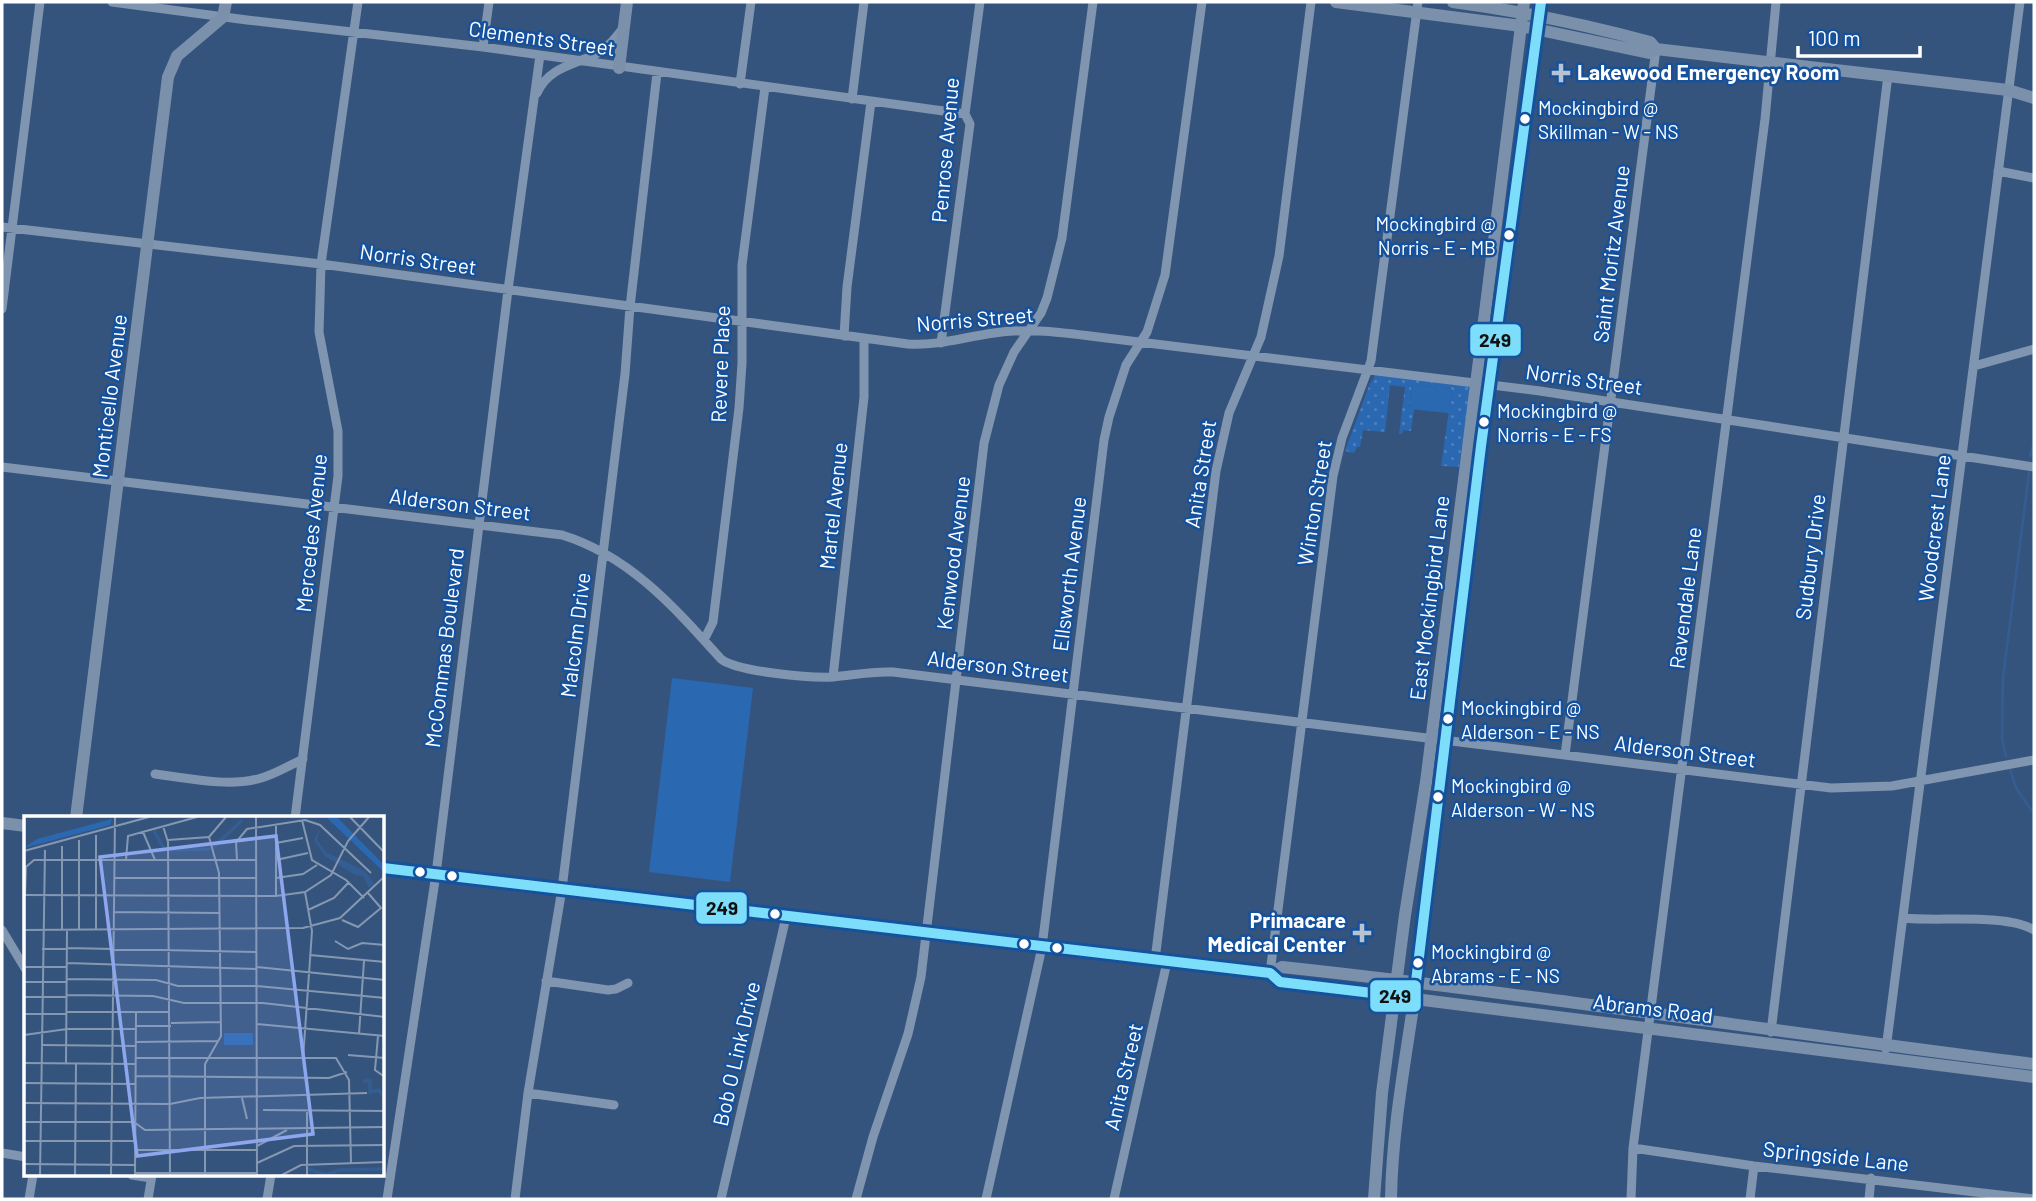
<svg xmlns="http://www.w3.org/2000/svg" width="2036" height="1201" viewBox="0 0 2036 1201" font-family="Barlow,sans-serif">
<defs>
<pattern id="grass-dots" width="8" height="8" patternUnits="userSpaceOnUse" patternTransform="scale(1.75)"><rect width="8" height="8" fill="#2b68b2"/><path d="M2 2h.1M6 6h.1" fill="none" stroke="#4b7fbe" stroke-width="1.8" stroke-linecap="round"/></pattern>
</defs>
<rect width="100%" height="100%" fill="#35547d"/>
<path fill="url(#grass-dots)" d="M1376,374l92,12 2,4 -11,77 -18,-1 11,-77 -40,-4 -3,23 5,1 -3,22 -8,-1 -1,4h-3l6,-47 -15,-2 -5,47 -22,-2 -3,17h-3l-3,6 -9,-2 24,-65z"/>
<path fill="#2b68b2" d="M1412,385l40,4 -3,24 -40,-4z
M672,678l81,10 -23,194 -81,-10z"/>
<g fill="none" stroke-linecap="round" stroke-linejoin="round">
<path stroke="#345d93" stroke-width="2.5" d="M2030,456l4,-14
M2006,756l-4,-17 1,-61 26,-205
M2010,769l6,19 18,26"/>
<path stroke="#8095af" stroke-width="9" d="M112,2l135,18 236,27 482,67
M483,47l6,-45
M740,84l11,-82
M537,93c12,-26 37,-28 59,-39 12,-6 20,-17 28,-27
M852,99l12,-97
M1998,171l36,7
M2,227l319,37 587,80c30,2 56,-7 86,-11 33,-5 63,-1 96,3l450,55 494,76
M2,309l38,-307
M844,336l3,-49 24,-185
M941,343l29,-219 -5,-10 15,-112
M1974,366l60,-17
M2,467l560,68c68,21 113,73 159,124 16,13 90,19 112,18 21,-2 39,-6 60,-5l938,116 61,-2 142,-26
M704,640l9,-18 26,-214 3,-45v-98l23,-178
M833,677l31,-280v-58
M1565,755l91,-706
M155,774c33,4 71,13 103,5 16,-4 30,-13 45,-20
M295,818l43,-342v-45l-19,-99 1,-33 1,-35 37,-262
M1903,918c35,4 103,-5 131,12
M2,930l24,40
M1155,960l61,-489 13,-58 32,-76 18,-81 32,-254
M1270,973l63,-497 9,-38 29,-77 47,-359
M546,981l62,9 8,-1 12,-6
M1771,1032l117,-957
M1886,1049l134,-1047
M528,1093l86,12
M1633,1148l121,18 280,33
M2,1153l24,4
M132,1175l19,3
M29,1199l4,-24
M148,1199l4,-24
M267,1199l4,-24
M387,1199l49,-325 72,-584 32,-235
M515,1199l13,-106 34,-204 63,-515 5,-67 27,-234
M721,1199l65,-282
M856,1199l17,-62 35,-103 13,-57 63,-534 15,-58 15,-33 27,-39 6,-15 15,-60 31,-236
M986,1199l56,-252 62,-507 5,-23 17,-52 21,-33 18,-57 37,-273
M1114,1199l53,-237
M1631,1199l2,-51 132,-1029 11,-117
M1750,1199l4,-33
M1869,1199l2,-21"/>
<path stroke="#7b90ab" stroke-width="12" d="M1336,2l185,24 128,27 7,-4 352,41 26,8
M1453,2c67,9 131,22 197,40l6,7
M619,68l8,-66
M76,818l92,-741 9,-21 46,-39 3,-15
M2,823l24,3
M383,868l887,105 10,9 16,2 738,93
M1270,973l12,-6c251,27 501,66 752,97
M1374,1199l8,-106 23,-178 21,-133 98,-780
M1391,1199c1,-70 15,-142 25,-212 11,-82 19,-165 28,-249l97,-736"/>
<defs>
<path id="bus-1" d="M383,868l887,105 10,9 134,16 67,-552 60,-444"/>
</defs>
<use href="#bus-1" stroke="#16519c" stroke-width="16"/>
<use href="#bus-1" stroke="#7cdefa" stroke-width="10"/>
</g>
<g fill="#b8c3d2" stroke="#16519c" stroke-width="2.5">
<path d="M1557.5 62.5h7v7h7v7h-7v7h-7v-7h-7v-7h7z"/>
<path d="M1358.5 922.5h7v7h7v7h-7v7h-7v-7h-7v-7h7z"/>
</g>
<g fill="#fff" stroke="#16519c" stroke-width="2.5">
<circle cx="1525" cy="119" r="6"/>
<circle cx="1509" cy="235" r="6"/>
<circle cx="1484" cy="422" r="6"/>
<circle cx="1448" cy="719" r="6"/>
<circle cx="1438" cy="797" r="6"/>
<circle cx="420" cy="872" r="6"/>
<circle cx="452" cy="876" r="6"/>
<circle cx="775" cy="914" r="6"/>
<circle cx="1024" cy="944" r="6"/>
<circle cx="1057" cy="948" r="6"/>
<circle cx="1418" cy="963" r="6"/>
</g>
<g text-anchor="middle" stroke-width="5" stroke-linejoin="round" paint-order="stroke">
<g font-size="19" fill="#fff" stroke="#16519c" text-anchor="start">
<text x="1538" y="115">Mockingbird @<tspan x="1538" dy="24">Skillman - W - NS</tspan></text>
<text x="1496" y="231" text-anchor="end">Mockingbird @<tspan x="1496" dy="24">Norris - E - MB</tspan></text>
<text x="1497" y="418">Mockingbird @<tspan x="1497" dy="24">Norris - E - FS</tspan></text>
<text x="1461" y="715">Mockingbird @<tspan x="1461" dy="24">Alderson - E - NS</tspan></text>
<text x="1451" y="793">Mockingbird @<tspan x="1451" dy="24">Alderson - W - NS</tspan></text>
<text x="1431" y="959">Mockingbird @<tspan x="1431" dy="24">Abrams - E - NS</tspan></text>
</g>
<g font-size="21" fill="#fff" stroke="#16519c">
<text transform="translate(542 39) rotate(8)" y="7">Clements Street</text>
<text transform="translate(946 150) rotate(-85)" y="7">Penrose Avenue</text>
<text transform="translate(1612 254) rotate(-83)" y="7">Saint Moritz Avenue</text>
<text transform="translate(418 260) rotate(8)" y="7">Norris Street</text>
<text transform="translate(975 320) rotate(-5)" y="7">Norris Street</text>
<text transform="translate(721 364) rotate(-88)" y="7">Revere Place</text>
<text transform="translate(1584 380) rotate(8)" y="7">Norris Street</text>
<text transform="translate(110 396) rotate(-83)" y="7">Monticello Avenue</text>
<text transform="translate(1201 474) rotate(-81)" y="7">Anita Street</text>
<text transform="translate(1315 503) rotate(-81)" y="7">Winton Street</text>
<text transform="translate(460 505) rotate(7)" y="7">Alderson Street</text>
<text transform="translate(834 506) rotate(-84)" y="7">Martel Avenue</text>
<text transform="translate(1935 528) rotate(-83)" y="7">Woodcrest Lane</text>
<text transform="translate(312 533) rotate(-84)" y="7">Mercedes Avenue</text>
<text transform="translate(954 553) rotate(-83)" y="7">Kenwood Avenue</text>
<text transform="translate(1811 557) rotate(-83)" y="7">Sudbury Drive</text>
<text transform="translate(1070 574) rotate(-83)" y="7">Ellsworth Avenue</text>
<text transform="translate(1430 598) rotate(-83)" y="7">East Mockingbird Lane</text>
<text transform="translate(1686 598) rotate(-83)" y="7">Ravendale Lane</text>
<text transform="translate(576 635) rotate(-83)" y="7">Malcolm Drive</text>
<text transform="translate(445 648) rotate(-83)" y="7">McCommas Boulevard</text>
<text transform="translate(998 667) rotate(7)" y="7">Alderson Street</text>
<text transform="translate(1685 752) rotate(7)" y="7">Alderson Street</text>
<text transform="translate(1653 1009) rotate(7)" y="7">Abrams Road</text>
<text transform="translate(737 1054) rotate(-77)" y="7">Bob O Link Drive</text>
<text transform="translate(1124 1077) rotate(-77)" y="7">Anita Street</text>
<text transform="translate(1836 1157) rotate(6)" y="7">Springside Lane</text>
</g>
<g font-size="21" font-weight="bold" fill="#fff" stroke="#16519c" text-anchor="start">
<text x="1577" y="80">Lakewood Emergency Room</text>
<text x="1346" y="928" text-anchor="end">Primacare<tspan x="1346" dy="24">Medical Center</tspan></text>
</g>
</g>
<g transform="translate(24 816)">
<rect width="360" height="360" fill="#35547d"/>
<path d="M302,1h11l47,48v7z" fill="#2b68b2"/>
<path d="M88,3l-2,6 -86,23 13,-9zM200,217h29v12h-29z" fill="#2b68b2"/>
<path d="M296,13l-3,11 9,12 39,19 9,13 -5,4 -6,-12 -8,-1 -30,-19 -11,-16z" fill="#345d93"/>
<path fill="none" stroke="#345d93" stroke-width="3.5" d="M130,15l11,19M190,31l28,-27M147,34l39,-1M339,265h7v11l9,-2 6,9M284,353l18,6 13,-5 46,-1"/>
<path fill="none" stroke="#8698b1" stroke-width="2" d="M232,1l1,359M326,1l35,36M278,4l10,40 34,20 18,18M139,10l5,16 2,334M119,16l12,28M72,19v94M144,24l41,-3 17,-20M252,27l27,-5M0,35l125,-34M102,44l2,-24 69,-19M213,44l-1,-18 11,-13 58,-9 15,5 51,48M252,44l32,-7M91,62h141M252,62l27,-4 14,-9M0,79l252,1 29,-4 26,-17 17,-34 21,-24M1,79l1,-28 8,-7h222M252,80v-70M284,94l26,-12 15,-16M90,96l105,1M318,104l16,7 23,-19 -13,-15M0,114l279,-2 37,-10 45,-42M38,115v-85M55,115v-91M311,125l13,8 14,-6 23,2M43,132l189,4M18,133h25M286,139l75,7M43,147l190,6M0,151h43M233,151l128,13M43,163l89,1 22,6h79l128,12M0,166h43M43,179l86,1 31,7h79l122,14M0,181h43M42,196h104M0,198h42M147,207l50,-1M233,208l128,12M112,210h35M335,218l5,-73M0,219l43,-6h69M354,220l-3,34 10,7M112,226l82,-1M17,229l95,1M324,239l37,3M112,242h200l13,22 2,83M279,243l9,-128 -7,-39M0,247l111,1M42,248l1,-134M111,260l194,2 18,-6M0,267l111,1M218,282l5,21M0,287l146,1 30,-6 167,-5M239,294l122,1M283,296v64M0,306h110l11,8 240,-3M0,325h111M233,330l30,-16M111,334h122M233,347l37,-17 91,-1M0,348l111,1M111,357h121M16,360l5,-326M51,360l1,-112M87,360l4,-359M111,360l1,-164M181,360v-112l16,-28 -2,-163 -10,-36M256,360l21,-11 84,-3"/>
<path fill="#8ea6ec" fill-opacity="0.15" stroke="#8ea6ec" stroke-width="3.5" d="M252,20l37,298 -176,22 -37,-299z"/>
<rect width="360" height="360" fill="none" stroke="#fff" stroke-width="3.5"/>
</g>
<g stroke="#16519c" stroke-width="2.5">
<rect x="1469" y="323" width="53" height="34" rx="7" fill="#7cdefa"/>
<rect x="695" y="891" width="53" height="34" rx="7" fill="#7cdefa"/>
<rect x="1369" y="979" width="53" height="34" rx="7" fill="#7cdefa"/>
</g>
<g font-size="19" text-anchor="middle" font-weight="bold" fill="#111">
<text x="1495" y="347">249</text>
<text x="722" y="915">249</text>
<text x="1395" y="1003">249</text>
</g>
<rect width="2036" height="1201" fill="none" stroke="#ffffff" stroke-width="7"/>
<path d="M1798 46v10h122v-10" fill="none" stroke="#ffffff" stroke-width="3.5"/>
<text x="1808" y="46" font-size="21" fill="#ffffff" stroke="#16519c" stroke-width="5" paint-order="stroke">100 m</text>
</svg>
